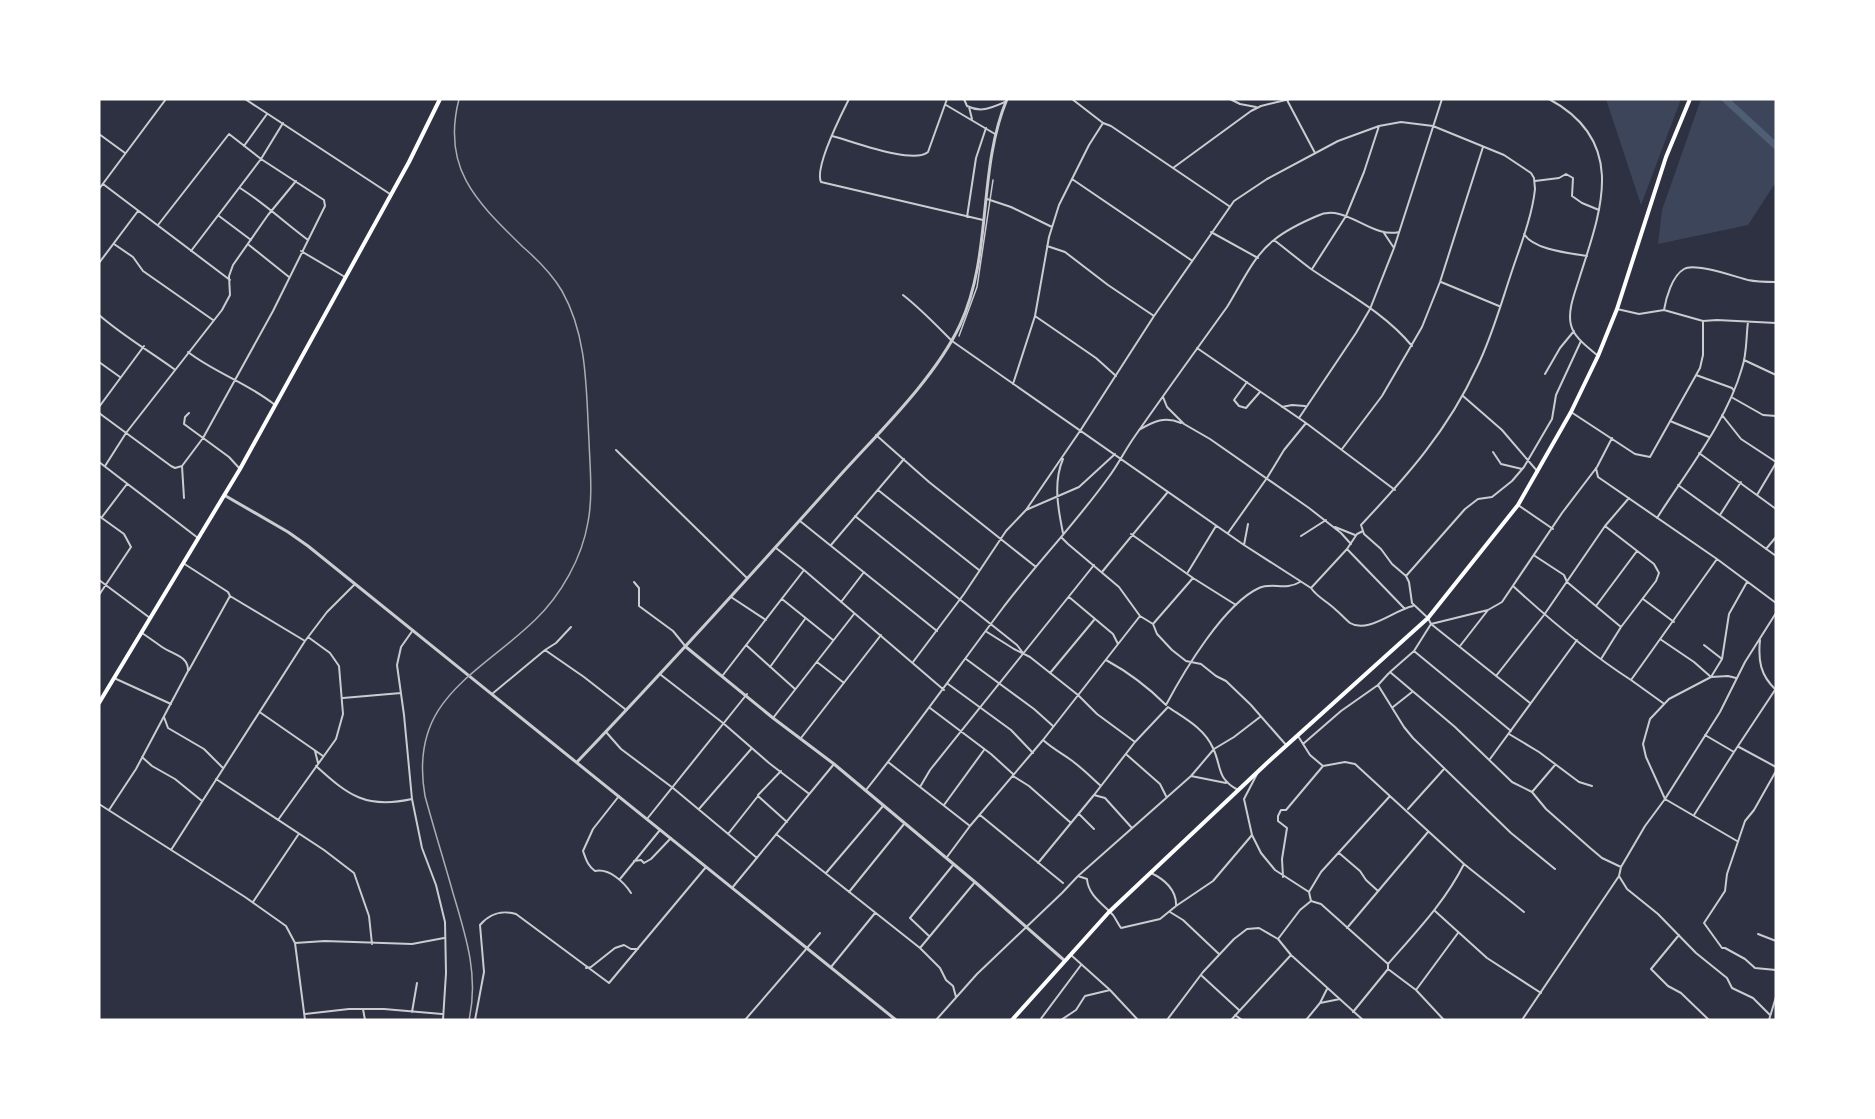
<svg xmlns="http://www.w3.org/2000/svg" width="1875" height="1119" viewBox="0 0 1875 1119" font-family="Merriweather,serif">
<rect width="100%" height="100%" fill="#2d3142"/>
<path fill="#3c4559" d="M1606,99h75l-40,106z
M1701,99h75v83l-28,43 -90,19 4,-34z"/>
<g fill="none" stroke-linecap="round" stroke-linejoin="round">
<path stroke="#4f5d75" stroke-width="7" d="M1725,99l51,47"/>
<path stroke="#caccd0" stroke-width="1.5" d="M959,336l18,-49 16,-107"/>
<path stroke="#caccd0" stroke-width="2" d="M245,99l145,95
M849,99c-8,16 -35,68 -28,83l162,38
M964,99l3,7c14,7 24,2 38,-4
M1072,99l31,24 8,3 118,80
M1230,99l10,5 16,3
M1549,99c78,42 53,109 31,177 -4,14 -13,34 -9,49 3,13 18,23 27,31
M1287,100l28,53
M946,105l49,29
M969,107l3,12
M99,134l26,19
M832,136c20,5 81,29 96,16l19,-53
M244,146l23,-32
M1173,168l78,-57 10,-5 29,-7
M1072,179l119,81
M1535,181l24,-3 7,-4 7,4 -1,18 10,7 17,7
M103,184l127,96
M240,188c24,15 45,35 68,52
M99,189l67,-90
M987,199l24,8 41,20
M219,216l32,24
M967,217l9,-59 10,-30
M1211,232l47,26
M1384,233l10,15
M1524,234c10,16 45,19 63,22
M1274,240c13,10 25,20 37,29 35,24 74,44 101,77
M114,244l19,13 10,14 70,49
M249,245l40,32
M1047,246l18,6 43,33 46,31
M191,251l70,-92 22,-36
M301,251l44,26
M99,263l39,-52
M1312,269l34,-53 18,-44 15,-46
M1441,282l58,24
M903,295c18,14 33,30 49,46l292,204 67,43c7,10 16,13 25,22 5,4 9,9 14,13 18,11 44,-13 63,-17
M1617,309l22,5 25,-4 39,11 14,-1 59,3
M1664,310c2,-12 8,-34 20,-41 10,-7 52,8 64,11 9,2 19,2 28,2
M99,315c23,20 50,36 75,54
M1035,316l61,42 20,18
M1197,348l109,75 89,67
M188,352c27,21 60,31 87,53
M1744,360l32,15
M99,362l21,15
M1545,374l15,-26 14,-17
M1696,375l36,13 2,3
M1247,382l-13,18 5,6 7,2 14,-16
M1013,384l22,-68 14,-79 10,-32 30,-60 14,-22
M1463,396l39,34 36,42
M1163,397l4,10 17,17 26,15 99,69 32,25 10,11
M1733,398l30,17 13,1
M99,407l45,-61
M1282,407l10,-2 13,1
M1571,412l64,42 15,3 50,-89 3,-13v-34
M99,413l72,53 4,2 7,-2 21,-28 70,-127 52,-105 -1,-6 -63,-41 -32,-25 -71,91
M189,413l-4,4 -1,7 45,33 11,12
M1722,415l19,24 35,23
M1299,418l57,-85 14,-24 24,-61 48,-149
M1670,421l39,16
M1139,430c15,-9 26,-14 42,-7
M876,435l53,47 107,85
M1612,438l-15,29 -35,46 -60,89 -14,8 -57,14 -17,27 -24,21 65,55 57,55 20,10 14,17 43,38 13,11 19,9
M1342,449l40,-53 40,-69 18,-45 43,-135
M616,450l131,128
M1493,452l8,12 21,5
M1699,453l77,56
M1063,459c-10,23 -5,50 0,74
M99,462l99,76
M105,466l21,-33 96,-123 8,-15 -1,-19 4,-11 35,-50 28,-34
M182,466l2,32
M1596,468l2,9 119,82 59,44
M1678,485l98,71
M878,490l101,80
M1757,495l19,-32
M1518,505l35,24
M1026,510l53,-23 36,-33
M1720,515l21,-33
M99,516l25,18 7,13 -32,48
M855,516l162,129 6,8
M102,517l25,-33
M1657,518c30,-47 70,-97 85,-150 5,-14 4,-31 6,-46
M800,521l137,110
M1335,527l20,8
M1228,533l39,-55 17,-28 22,-27
M1131,534l62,44 43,27
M1301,536l25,-16
M1062,538l6,6 51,43 21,29 13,8 4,10 15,16 14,11 15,3 15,12 10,5 25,24 36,41
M831,545l73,-86
M1244,545l4,-21
M776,548l28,22 140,120
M1347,549l57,59
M1766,549l10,-12
M1535,556l29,19 3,7 54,45
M183,563l45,29 2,4 75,45
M1102,572l65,-79
M1188,572l28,-46
M1406,576l59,-67 13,-10 14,-2 20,-16 12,-14 28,-48 4,-24 25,-54
M99,580l51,38
M634,582l5,6v18l34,25 13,16
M1513,586c37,34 76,67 118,94l86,-121
M1311,588l36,-39 10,-15 6,-3
M731,597l35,23
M1069,597l44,37 5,10
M782,599l51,41
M1643,599l31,23
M841,602l23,-30
M1596,606l41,-55
M1153,624l40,-46
M413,630l-12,17 -4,18 7,50 8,84 10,49 14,37 9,37 1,51 -3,47
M987,632l27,17 16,8 48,38 19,19 38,28
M1660,639l34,23 17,15 11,-18 -18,-14
M1760,640c-2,20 0,35 16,50
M746,645l49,44
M1460,646l28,-36
M545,650l11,-7 15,-16
M1414,651l97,80
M966,659l68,50 19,17
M1601,659l20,-32 35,-46 3,-8 -5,-9 -49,-38
M1722,659l7,-45 18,-32
M1106,660c22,12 42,27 60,45
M817,662l27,21
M913,662l51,-68 42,-63 20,-21 54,-79 74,-115 80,-115 33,-22 71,-38 41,-15 22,-4 32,4 71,29 27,18 3,5 1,11c-3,29 -16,60 -25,88 -10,30 -19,62 -33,90 -29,63 -69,108 -116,158l3,9 17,15 11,15 14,12 3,6 3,21 16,15 3,6 99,79
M770,667l35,-48
M189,670l41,-74
M1050,673l44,-53
M1389,673l-11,12 26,42 9,11 98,95 44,36
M661,675l62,48 46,40 39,30
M723,675l81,-105
M1496,676l48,-61 61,-89 24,-28
M114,678l57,26
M1736,678l-8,-2 -17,1 -42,22 -19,20 -7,25 3,13 19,42 72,42
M1631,680l32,23
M948,684l63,46 22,23
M492,694l53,-44 39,27 41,32
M343,698l58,-5
M1166,705c18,-34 58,-101 93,-117 14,-6 26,3 41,-6
M1393,707l19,-15
M930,708l61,46 22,20
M261,713l62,43
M164,717l4,11 36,21 19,19
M773,718l81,-104
M606,732l15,17 52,39 84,70
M1509,734l30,18 40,30 13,4
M1705,735l29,17 41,-62
M1298,736l12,19 13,11 22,-4 10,2 109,100c-19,38 -48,68 -76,100
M801,738l80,-103
M1043,740c9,8 18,13 28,20 11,8 20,17 30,26
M1303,744l38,-33 37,-26
M1739,747l37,20
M315,751l3,12
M1127,755l33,29 6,12
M142,757l10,9 23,13 27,22
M1490,759l87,-119
M888,762l82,64
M316,766c33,30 50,43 96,33
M1776,771l-22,39 -9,11 -18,53 -2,17 -21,32 18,25h3l20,11 10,9 21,2
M1257,774l-13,25 8,36 9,18 14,17 34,22 2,9 10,3 67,60v5l28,21 28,30
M1013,776l16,10 42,37
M1191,776l35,7
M216,779l108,71 30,23 15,43 3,28
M920,787l10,-17 164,-205
M866,790c47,-59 91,-121 136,-181 34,-45 73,-85 106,-131 10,-13 17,-28 27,-42 30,-43 61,-86 92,-129 14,-22 26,-51 47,-67 12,-10 29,-18 43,-24 28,-14 54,23 82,16
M1532,792l23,-27
M758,795l23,-24
M1094,795l11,3 27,30
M619,796l-26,33 -10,22c3,8 4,14 12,20 14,-3 29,11 36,22
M99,804l146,93 41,29 9,17 10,77
M944,805l40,-55
M699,809l53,-61
M1408,809l36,-40
M109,810l27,-41 52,-98c1,-15 -16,-17 -26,-24 -7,-5 -14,-10 -20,-14
M1079,814l15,15
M980,815l83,68
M1694,815l40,-63
M647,819l100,-125
M278,820l58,-81 7,-25 -4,-48 -9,-13 -22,-16
M728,834l30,-38 29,26
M776,834l144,114 20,20 6,12 7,6 3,11
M171,850l134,-209 22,-29 28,-28
M1339,853l21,18 6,9 12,11
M947,857l23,-31 73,-86 97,-124
M634,861l7,-1 3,3 7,-4 20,-21
M1038,863l56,-68 41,-53 33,-35c16,11 36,21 45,41 9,19 3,30 25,42
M1464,864l60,48
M826,873l57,-67
M1078,876l113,-100 23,-27 20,-12 26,-20
M1283,877l-1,-18 5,-31 -9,-7v-5l3,-6h5l37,-44
M620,879l40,-49
M732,888l102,-124
M849,892l55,-68
M1309,892l12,-20 69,-76
M253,902l45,-67
M1176,906l37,-25 39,-46
M1435,911l52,47 54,35
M1170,912l13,8 36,34
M1347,928l81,-96
M1758,934l18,7
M1679,935l-28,34 17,17 13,7 28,27
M929,936l-19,-18 43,-53
M1278,939l22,-29 11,-9
M295,943l30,-2 87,3 32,-6
M920,948l55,-66
M1071,955l39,35 28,30
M831,967l44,-54
M586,968l5,-1 24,-19 9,-3 7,4h7
M1202,976l37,34
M1416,990l42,-57
M1320,1003l20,-4
M363,1009l2,11
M412,1012l5,-29
M1353,1012l35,-43
M305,1014l44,-5h35l58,5
M1235,1015l7,5
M1770,1015l-17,-17 -21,-10 -5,-10 -31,-25 -38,-39 -31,-25 -8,-13 2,-9 24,-41 20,-27 55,-87 25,-50 31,-49
M475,1020l9,-48 -4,-47c9,-11 22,-15 36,-11l93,69 97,-116
M745,1020l75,-87
M936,1020l41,-46 85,-81 16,-17 9,3c1,16 16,25 26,36 3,4 5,9 8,13l39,-9 16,-13c1,-16 -12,-27 -25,-33
M1040,1020l41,-55
M1061,1020l15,-10 9,-14 25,-6
M1167,1020l36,-48 31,-33 13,-10 12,-1 19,11 13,16 72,65
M1231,1020l60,-65
M1306,1020l14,-17 7,-14
M1522,1020l97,-144
M1769,1020l7,-23"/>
<path stroke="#caccd0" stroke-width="3" d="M224,495l64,37 20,14 588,474
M686,647l87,71 61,46 141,118 90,79
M577,762c88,-92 173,-186 258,-281 41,-46 99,-101 125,-156 33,-71 17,-154 47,-226"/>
<path stroke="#fff" stroke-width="4" d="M99,703l141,-234 169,-307 31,-63"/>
<path stroke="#fff" stroke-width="4" d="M1012,1020l97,-108 158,-149 161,-145 90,-113 53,-93 27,-56 19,-47 49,-152 24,-58"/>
<path stroke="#abadb3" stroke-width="1.5" d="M459,99c-18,70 18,103 64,148 15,13 29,27 39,44 26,46 24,99 27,150 1,27 4,55 -1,81 -6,36 -27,73 -53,98 -58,56 -127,79 -110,176 9,33 19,65 28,97 13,43 26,83 16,127"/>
</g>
<rect width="1875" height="1119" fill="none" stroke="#ffffff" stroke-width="201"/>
</svg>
